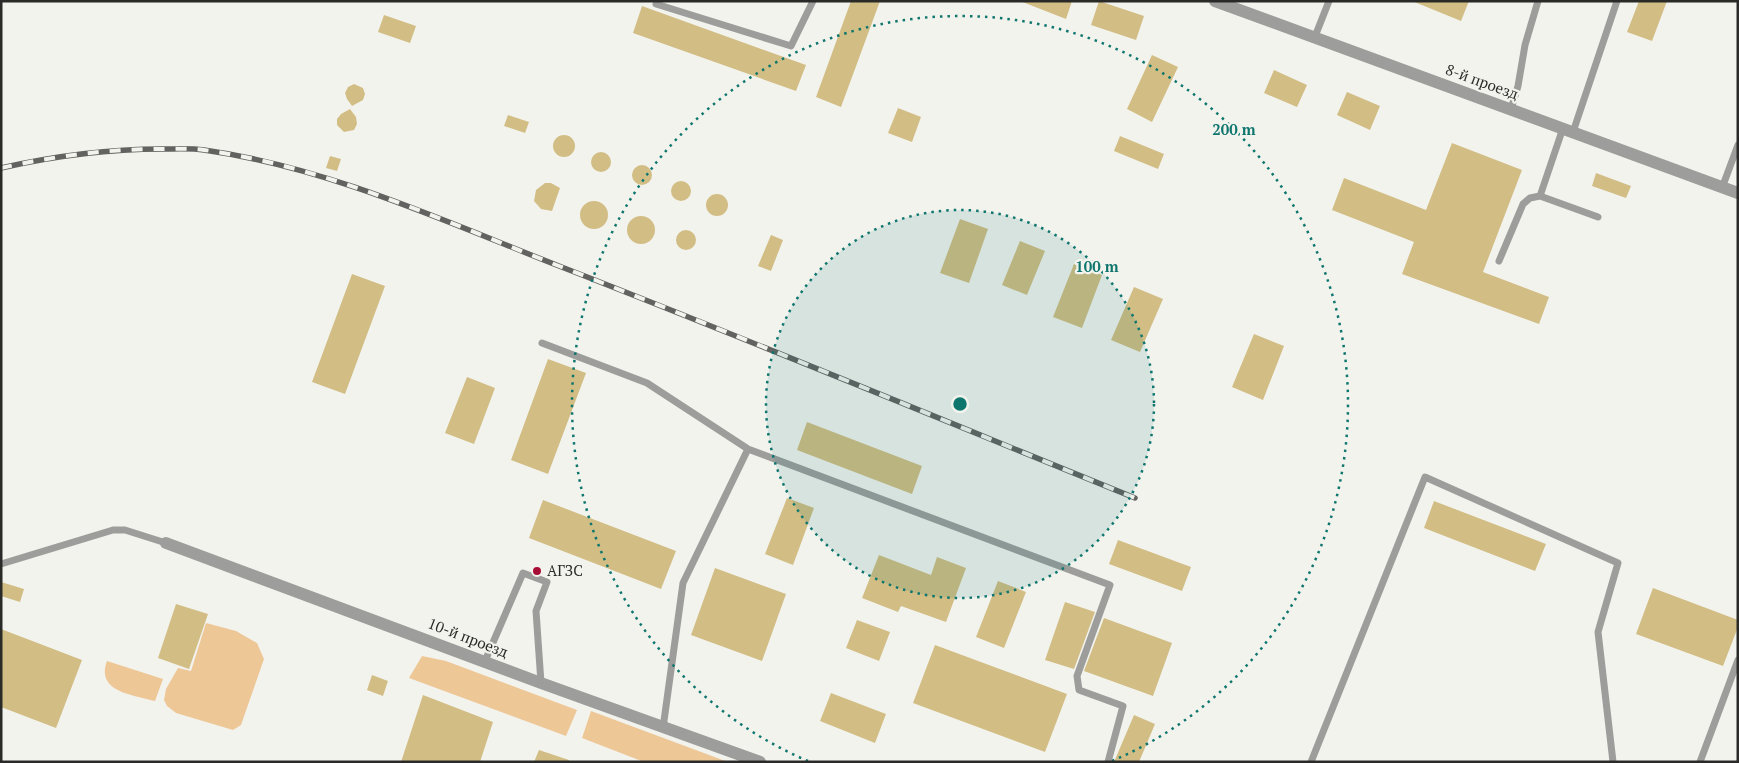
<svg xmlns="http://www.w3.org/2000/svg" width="1739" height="763" viewBox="0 0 1739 763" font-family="'PT Serif',serif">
<rect width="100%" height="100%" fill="#f3f3ee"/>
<path fill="#eec797" d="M206,623l30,8 21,12 7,16 -23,66 -8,5 -57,-17 -9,-7 -3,-6 2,-11 12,-21 13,3z
M422,656l24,5 131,49 -11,26 -157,-58z
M107,661l56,18 -8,22c-21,-6 -60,-9 -48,-40z
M591,711l137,51h-84l-62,-24z"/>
<path fill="#d2be85" d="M851,1h29l-39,106 -25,-10z
M1020,1h52l-6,18z
M1099,1l45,15 -8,24 -45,-15z
M1412,1h57l-8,20z
M1639,1h28l-15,40 -25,-9z
M642,6l164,59 -10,26 -163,-58z
M384,15l32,11 -6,17 -32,-11z
M1152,55l26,12 -26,55 -25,-13z
M1274,70l33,15 -10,22 -33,-14z
M354,84l9,4 2,6 -2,6 -11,6 -5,-7 -2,-6 3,-6z
M1347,92l33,14 -10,24 -33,-15z
M898,108l23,9 -9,25 -24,-9z
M350,109l6,8 1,7 -3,6 -10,2 -7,-7v-6l4,-5z
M508,115l21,7 -4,11 -21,-7z
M553 146a11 11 0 1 1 22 0a11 11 0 1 1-22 0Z
M1120,136l44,18 -6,15 -44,-18z
M1452,143l70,27 -39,102 66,25 -10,27 -137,-50 12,-32 -82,-32 12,-32 82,32z
M591 162a10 10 0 1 1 20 0a10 10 0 1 1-20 0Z
M330,156l11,3 -4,12 -11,-3z
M632 175a10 10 0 1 1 20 0a10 10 0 1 1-20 0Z
M1596,173l35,13 -5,12 -34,-12z
M671 191a10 10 0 1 1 20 0a10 10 0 1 1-20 0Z
M545,183h6l9,5 -8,23 -11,-2 -7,-8 2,-11z
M706 205a11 11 0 1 1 22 0a11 11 0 1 1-22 0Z
M580 215a14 14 0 1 1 28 0a14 14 0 1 1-28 0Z
M627 230a14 14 0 1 1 28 0a14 14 0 1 1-28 0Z
M960,219l28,10 -19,54 -29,-10z
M676 240a10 10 0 1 1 20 0a10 10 0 1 1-20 0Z
M771,235l12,5 -12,31 -13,-5z
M1020,241l25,10 -18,44 -25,-10z
M1074,264l28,11 -20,53 -29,-11z
M352,274l33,12 -40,108 -33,-12z
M1134,287l29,12 -23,53 -29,-12z
M1254,334l30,12 -21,54 -31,-13z
M548,359l38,14 -38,101 -37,-14z
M467,377l28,11 -21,56 -29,-11z
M807,422l115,44 -10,28 -115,-44z
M787,498l27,10 -21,57 -28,-11z
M543,500l133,51 -15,38 -132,-51z
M1434,501l112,43 -11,27 -111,-43z
M1118,540l73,27 -9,24 -73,-27z
M879,555l52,20 6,-18 29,11 -20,54 -45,-16 -3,6 -36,-14z
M715,568l71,26 -24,67 -71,-26z
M998,581l28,11 -22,56 -28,-11z
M1,582l23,7 -4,13 -19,-6z
M1653,588l85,32v7l-15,39 -87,-32z
M1065,602l30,10 -21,57 -29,-9z
M176,604l32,10 -19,55 -31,-11z
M1104,618l68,25 -19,53 -69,-25z
M857,620l33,12 -11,29 -33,-13z
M1,629l81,31 -26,68 -55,-21z
M935,645l132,49 -22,58 -132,-49z
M372,675l16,6 -5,15 -16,-6z
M831,693l55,21 -11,29 -55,-22z
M423,695l70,27 -13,40h-79z
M1134,715l21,9 -16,38h-25z
M539,750l30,10v2h-35z"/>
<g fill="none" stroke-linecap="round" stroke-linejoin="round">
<path stroke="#9d9e9c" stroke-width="7" d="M656,4l135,42 22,-45
M1314,39l15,-38
M1511,109l7,-23 7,-41 13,-44
M1563,128l-23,68 58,21
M1573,132l44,-131
M1722,188l16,-43
M1499,261l24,-57 7,-6 10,-2
M542,343l105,40 101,66 362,136 -33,91 2,14 44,16 -15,56
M1,564l112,-34h12l41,13
M485,661l38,-88 24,9 -11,29 5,72
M663,728l20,-145 65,-134
M1311,762l114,-285 193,86 -20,69 15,130
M1700,762l38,-102"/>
<path stroke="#9d9e9c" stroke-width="12" d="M1215,1l523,192
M166,543l375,140 219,79"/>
<defs>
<path id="rail" d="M1,168c53,-12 107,-19 161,-19 14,0 29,-1 42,1 123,17 240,71 355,116 193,75 384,154 576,232"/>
</defs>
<use href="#rail" stroke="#626260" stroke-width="5.5"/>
<use href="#rail" stroke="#f3f3ee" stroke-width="4" stroke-dasharray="11" stroke-linecap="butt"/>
</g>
<circle cx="960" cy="404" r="194" fill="#0f766e" fill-opacity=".12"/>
<g fill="none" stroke="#0f766e" stroke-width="2.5" stroke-dasharray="2.5 5">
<circle cx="960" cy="404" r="194"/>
<path d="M808 761A388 388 0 1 1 1112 761"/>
</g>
<circle fill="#a70e36" stroke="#f3f3ee" stroke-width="2" cx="537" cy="571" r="5"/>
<g text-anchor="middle" stroke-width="4.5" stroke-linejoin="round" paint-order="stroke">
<g font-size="15" fill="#2a2a29" stroke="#f3f3ee">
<text transform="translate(1482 82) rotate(20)" y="5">8-й проезд</text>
<text transform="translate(468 638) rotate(21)" y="5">10-й проезд</text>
</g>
<g font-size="15" fill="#2a2a29" stroke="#f3f3ee" text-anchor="start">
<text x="547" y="576">АГЗС</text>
</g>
</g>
<circle cx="960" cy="404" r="8" fill="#0f766e" stroke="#f3f3ee" stroke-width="2.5"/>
<g font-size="15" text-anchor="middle" font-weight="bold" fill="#0f766e" stroke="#f3f3ee" stroke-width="4.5" stroke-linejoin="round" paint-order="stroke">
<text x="1234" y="135">200 m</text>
<text x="1097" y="272">100 m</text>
</g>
<rect width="1739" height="763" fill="none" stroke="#2a2a29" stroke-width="5"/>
</svg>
